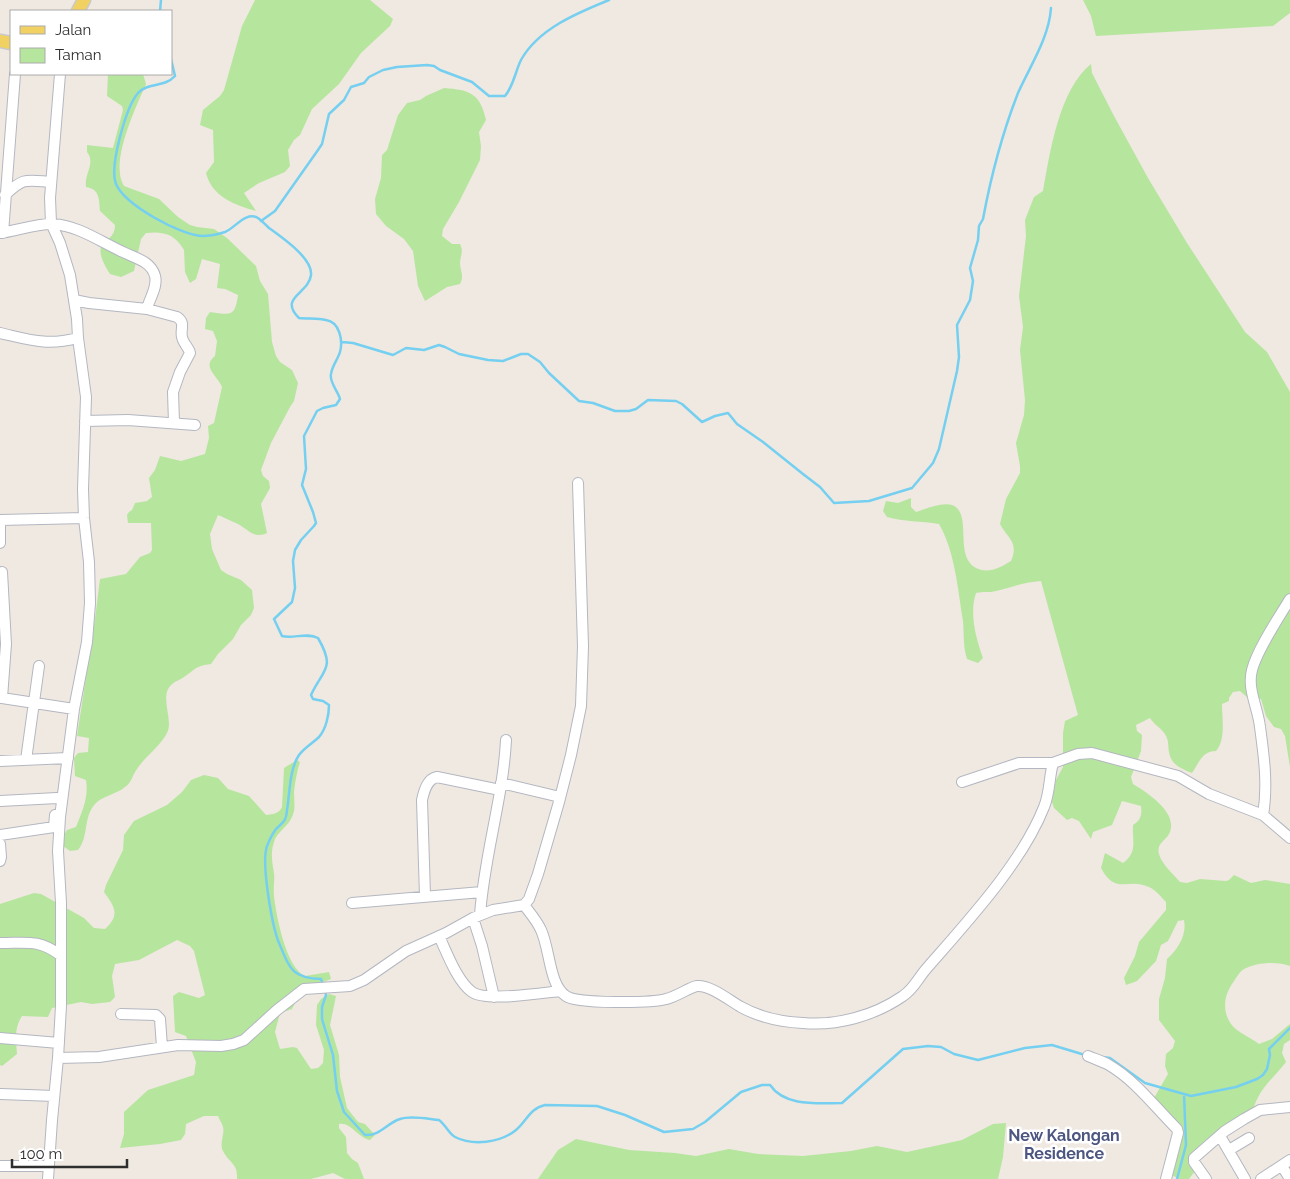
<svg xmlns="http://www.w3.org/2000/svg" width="1290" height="1179" viewBox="0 0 1290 1179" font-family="Raleway,sans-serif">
<rect width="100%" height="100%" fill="#efe9e1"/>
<path fill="#b6e59e" d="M255,0h115l23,19 -3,7 -29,27 -22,31 -27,25 -12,26 -6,5 -6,10 2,16 -5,6 -26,11 -15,10 12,18c-21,-6 -44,-14 -50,-38l8,-11 -1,-32 -13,-5 3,-15 17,-14 4,-6 18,-64z
M1083,0h207v13l-17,13 -177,10 -5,-20z
M1091,64l1,9 22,43 34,62 39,65 58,89 22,20 23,40v375l-5,-31 -4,-7 -7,-2 -8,-11 -5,-17 -13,-1 -8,-7 -7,1 -4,6v3l-7,3c0,14 4,36 -6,47 -14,0 -17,12 -24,22 -10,-4 -21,-8 -23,-21 -1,-5 0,-10 -3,-16 -3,-7 -12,-11 -16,-18l-14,7 1,6 5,4 -1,16 -10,26 2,7c13,8 47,29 36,50 -4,7 -13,10 -10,20 2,9 14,20 21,28l7,1 13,-4 26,2 3,-1 5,-5 17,8 14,-3 25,4v82c-12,-5 -34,-4 -46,3 -6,4 -8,10 -12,15 -8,12 -10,27 -1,40 7,9 19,13 28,20l13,-5 18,-15v16l-6,4 -2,9 4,9c-13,17 -27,26 -33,48 -25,9 -45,28 -64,45l1,10 5,6 -6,8h-10l-7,-4 10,-44 -32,-26 18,-31 -3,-8 1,-12 7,-6 2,-7 -16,-21v-21l6,-21 2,-19c11,-10 20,-24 17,-39l-6,1 -10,20 -7,4 -5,16 -19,20 -11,4 -2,-7 11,-22 4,-14 27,-32v-8c-5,-5 -10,-12 -17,-15 -21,-10 -33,9 -48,-19l4,-15 18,10c15,-11 9,-22 10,-38 8,-5 9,-10 8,-19l-19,-5 -10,24 -19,7 -2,7 -12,-18 -7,-3 -5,2 -13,-12 -2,-6 4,-22 7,-13v-34l2,-12 13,-6 -37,-134c-18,1 -28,6 -45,10 -7,2 -13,0 -20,2 -7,20 0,46 7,65l-5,5 -11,-4c-4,-13 -3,-25 -4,-38 -5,-30 -8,-70 -24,-97 -18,-3 -35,-2 -52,-7l-4,-6 3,-10 12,2 13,-5v9l5,5c10,-3 32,-13 41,-4 13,13 -2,49 19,60 12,6 24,0 35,-7 8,-19 -3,-22 -11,-37l6,-25 14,-26v-7l-4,-23 8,-28 1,-15 -5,-50 3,-23 -4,-31 7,-60 -1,-16 9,-23 9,-6c7,-39 16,-101 48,-127z
M108,74h35l3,10c-10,23 -37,79 -22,102l35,13 19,18 12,8 7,2 17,2 13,9 29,28 4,15 8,13 4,48 4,14 4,6 12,8 6,13 -4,18 -4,6 -19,36 -10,27 2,6 6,5 1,7 -9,16 6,29c-13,6 -18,-3 -29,-9 -7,-3 -13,-6 -20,-9l-8,19 2,15 9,21 6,4 14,6 11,10 2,18 -3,7 -10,10 -8,14 -15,15 -7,10c-16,2 -15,5 -27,13 -4,3 -9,4 -13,8 -12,12 3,35 -4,48 -8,15 -23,24 -32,39 -3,5 -4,11 -10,15 -8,7 -23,9 -30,17 -12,13 -6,33 -17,46l-8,1 -7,-5 1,-11 3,-5 9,-3c6,-15 13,-30 10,-47l-11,-4 -1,-18 4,-5 10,-1 1,-14 -12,-2 18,-117 5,-40 26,-5 14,-17 10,-4 2,-3 -1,-27h-23l-1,-8 2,-3 3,-2 3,-7 12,-2 5,-4 -3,-19 6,-8 5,-14 21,5 24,-7 4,-16 -1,-12 6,-3 8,-36c-4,-11 -21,-20 -7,-31l2,-15 -4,-10 -8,-2 1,-11 4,-6c21,3 25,5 28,-17l-13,-6 -8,-1 3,-24 -18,-5 -6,20 -6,4 -5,-11 -1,-22c-9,-16 -21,-19 -38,-17l-5,6 -7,32 -13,6 -11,-3c-24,-38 5,-27 5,-49l-15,-14c-1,-11 0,-22 -14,-24 -2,-13 10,-24 1,-35v-7l26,3 10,-38 -1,-4 -15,-10z
M444,88c26,2 36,5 42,32l-7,12 2,14 -1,14 -21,42 -16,27 -1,7 10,8h8c4,8 0,12 0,20 1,9 4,12 0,20l-13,3 -22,14 -7,-15 -5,-35 -9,-12 -18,-13 -10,-12 -1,-15 6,-21 1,-23 5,-5 11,-35 9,-12 13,-3 6,-4z
M297,760l3,2c-3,9 -5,20 -6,30 0,6 1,13 0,19 -3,14 -14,18 -19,28 -5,13 -3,22 -1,34 1,7 -1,15 0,23 2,19 12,72 31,80l24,-4 2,7 -13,5 -21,15 -5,10 -12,4 -5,19 5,17 13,-2 4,1 14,21 7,-1 5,-5 1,-13 -8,-25 1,-20 4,-6 8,-5 7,2 -6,29 9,30 1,22 7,31 11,14 7,2 10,11 -5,5c-12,-2 -19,-18 -31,-16v4l7,9 1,16 5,6 6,4 6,16h-19l-12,-6 -22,6h-74c1,-16 -8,-16 -14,-28 -4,-8 2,-16 0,-24 -1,-4 -4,-8 -5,-11h-14l-18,8 -1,10 -4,6 -21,4 -40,4 4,-14v-22l24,-22 46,-15 2,-13 -10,-26 -11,-4 -2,-36 6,-4 20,6 6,-3 -11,-44 -4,-5 -13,-6 -38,20 -24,4 -3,12 3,21 -5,5 -18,2 -11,-2 -29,6 -4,9 -26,-1c-8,13 -6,23 -5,38l-15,12 -2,-1v-161l34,-11 7,1 43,24 10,10 11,1c16,-14 9,-23 -1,-37l2,-7 17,-35 1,-15 10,-14 33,-16 15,-13 9,-12 13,-5 14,3 10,11 21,7 17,19c7,-1 13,-1 16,-8l2,-39z
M1006,1123l-3,34 -5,22h-460l20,-29 18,-11 53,11 46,3 21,3 33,-7 29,5 45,2 48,-5 26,-5 30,6 55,-12 31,-16z"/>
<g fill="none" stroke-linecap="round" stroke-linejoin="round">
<path stroke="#75cff0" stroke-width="2.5" d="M160,11l1,-11
M171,59l4,17c-11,12 -27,6 -37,17 -12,14 -29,74 -22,91 9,21 64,51 86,52 7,0 17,-2 23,-4 10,-4 21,-21 33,-14 4,3 8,7 11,10 12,9 44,30 42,47 -2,19 -33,22 -12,43 9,1 19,0 27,2 14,2 17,21 14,32 -2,7 -8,14 -9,22 -2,8 7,17 9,25l-4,6 -13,3 -6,3 -13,25 2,33 -4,16 11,27 3,11 -2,3 -13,14 -6,10 -2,11 2,27 -3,14 -18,17 8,17c12,3 24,-4 36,2 18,31 5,31 -7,57l2,4 10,2 6,4c0,10 -3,24 -10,32 -6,6 -14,10 -20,18 -10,15 -9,38 -12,55 -1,12 -4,12 -11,19 -3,4 -7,12 -9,17 -6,17 5,80 12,97 11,26 13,35 42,36l2,6
M261,221l14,-10 43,-61 4,-6 7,-30 15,-14 7,-13 13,-4 5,-6 14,-7 14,-3 30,-2 7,1 6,4 32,12 17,14h16c9,-11 10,-24 16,-36 17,-31 56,-47 88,-60
M342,342l11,1 40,12 13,-7 18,2 15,-5 6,2 14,7 29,6 15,1 18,-7h7l12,8 9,11 30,28 14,2 22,8h14l7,-2 12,-9 28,1 6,3 20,18 13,-6 13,-3 9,11 26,18 40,32 17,13 14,16 35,-2 43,-13 21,-25 6,-14 18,-78 2,-14 -2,-32 13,-25 3,-19 -3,-13 8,-28 1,-14 4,-7c8,-43 19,-85 35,-126 12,-27 31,-55 33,-85
M325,990l1,5 -4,12v12l11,36 4,36 7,21 21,23c15,1 22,-12 35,-16 11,-4 28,0 39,1 6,4 10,14 16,17 18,9 45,6 61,-7 10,-8 14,-22 29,-25l52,1 28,9 39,17 29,-3 12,-7 36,-30 21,-7h8c15,22 48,18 72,18l61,-54 25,-3 13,1 13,7 24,6 47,-12 27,-3 33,10
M1102,1057l8,1 35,25 46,13 45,-9 21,-8 6,-4 4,-6 3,-14 -1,-6 21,-21
M1177,1179l9,-34 -2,-51"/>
<defs>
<path id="minor" d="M5,195c19,-18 21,-15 46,-13
M0,233c15,-2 39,-10 53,-9 26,2 46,17 70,28 12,6 28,9 32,24 3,11 -6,23 -8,33
M3,233l12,-159
M74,300l15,3 58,6 30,8c9,6 3,12 5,20 1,6 7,11 8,16l-10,19 -7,20 1,31
M0,333c31,7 46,13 78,5
M85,421l43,-1 67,5
M0,520l84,-2
M0,520v23
M2,572l4,72 -4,54 72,11
M26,760l13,-94
M0,761l68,-3
M962,782l57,-19h34
M501,783l59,14
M0,801l57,-3
M1263,815c5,-29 1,-59 -3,-88 -2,-19 -13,-38 -8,-57 5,-20 27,-53 38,-71
M0,835l54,-8 1,-12
M0,844l1,13 -1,4
M425,896l-3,-96c2,-9 5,-21 15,-23l63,13
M352,903l130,-11
M524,905l5,-6 9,-25 21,-72 12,-47 10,-49 2,-60 -5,-163
M480,915c4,-59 23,-116 26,-175
M473,918l9,28 12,51
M439,936c8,17 18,45 33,56 14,10 70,1 88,-1
M1,943c25,0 38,-4 59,12
M121,1014l35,1 4,4 2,28
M0,1038l59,5
M1088,1056c7,3 14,5 21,9 27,16 46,42 68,64l1,4 -12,46
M58,1058l41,-1 79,-12 43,1 12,-2 11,-4 33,-30 27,-21 46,-3 14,-6 42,-29 40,-18 27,-15 20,-8 31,-5c6,8 13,16 17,25 9,19 8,55 25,66 10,8 86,7 100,3 10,-2 24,-12 31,-13 14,-1 33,15 44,21 18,10 42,15 62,16 34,3 71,-7 100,-27 11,-7 15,-18 24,-28 40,-46 95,-105 117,-161 6,-14 5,-30 9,-44l25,-9 14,-1 86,23 31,18 54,21 27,23
M1,1094l53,2
M1220,1136l25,43
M1229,1150l20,-12
M0,1166h48
M1282,1166l8,13
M48,1179l4,-59 6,-62 3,-52v-103l-3,-52 2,-34 14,-108 13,-67 3,-39 -1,-41 -5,-44 -1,-29 3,-92 -8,-59 -1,-19 -7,-44 -10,-32 -9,-20 -1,-25 10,-124
M1206,1179l-12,-17v-4l31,-27 19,-12 16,-9 30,-3
M1261,1179l29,-19"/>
<path id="major" d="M78,11l6,-11
M0,41l11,2"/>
</defs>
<use href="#minor" stroke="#b4b7c1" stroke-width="12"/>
<use href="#major" stroke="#c9c9c9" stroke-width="15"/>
<use href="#minor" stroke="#fff" stroke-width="10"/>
<use href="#major" stroke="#f2d163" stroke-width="12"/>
</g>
<g text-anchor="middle" stroke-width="5" stroke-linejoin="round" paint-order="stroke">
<g font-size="16" font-weight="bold" fill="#4d5680" stroke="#fff">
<text x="1064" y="1141">New Kalongan<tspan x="1064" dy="18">Residence</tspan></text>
</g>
</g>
<rect x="10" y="10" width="162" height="65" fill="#ffffff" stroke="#ababab"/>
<rect x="20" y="26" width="25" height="8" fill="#f2d163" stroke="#ababab"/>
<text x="55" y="35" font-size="15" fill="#2e2e2e">Jalan</text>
<rect x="20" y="48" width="25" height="15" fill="#b6e59e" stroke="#ababab"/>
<text x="55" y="60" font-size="15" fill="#2e2e2e">Taman</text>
<path d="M12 1159v8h115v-8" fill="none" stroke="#2e2e2e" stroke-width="2.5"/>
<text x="20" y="1159" font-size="15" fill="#2e2e2e" stroke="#ffffff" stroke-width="4" paint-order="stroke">100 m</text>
</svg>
